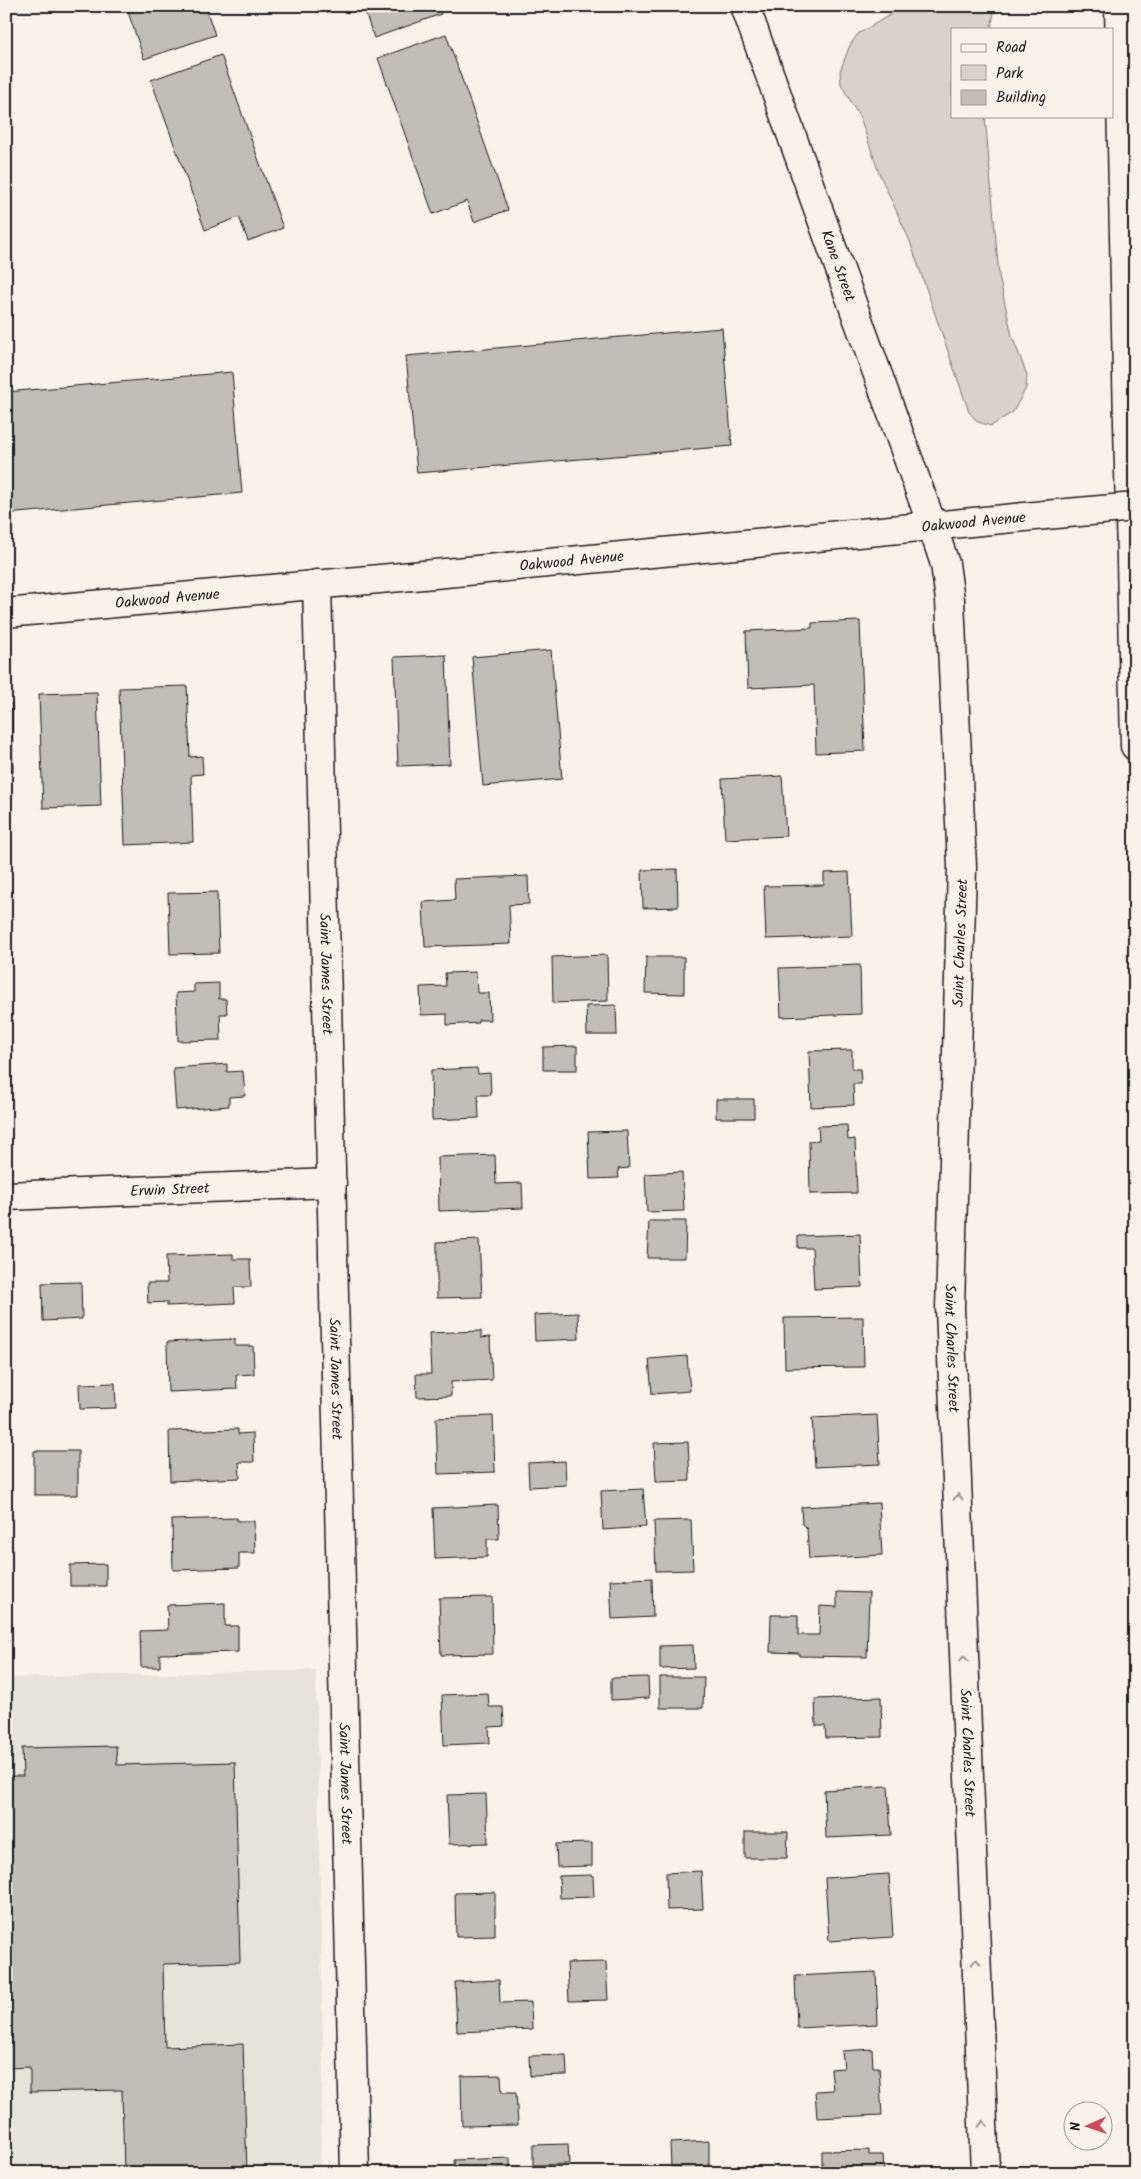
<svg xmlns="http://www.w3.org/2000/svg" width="1141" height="2179" viewBox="0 0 1141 2179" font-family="Kalam,sans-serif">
<rect width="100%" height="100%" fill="#f7f3e8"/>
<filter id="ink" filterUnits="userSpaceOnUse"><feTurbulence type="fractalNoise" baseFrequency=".02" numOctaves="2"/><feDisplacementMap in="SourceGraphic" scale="10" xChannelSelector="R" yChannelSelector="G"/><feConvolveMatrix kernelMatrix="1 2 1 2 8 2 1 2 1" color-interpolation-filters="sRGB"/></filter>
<g filter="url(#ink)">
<path fill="#e6e3d9" d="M316,1670l7,382 -3,121h-314v-495z"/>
<path fill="#d7d3cb" stroke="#7a7874" d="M895,6h100l-4,23h-39v87h33l14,160 13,60 15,39 -1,13 -13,24 -22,14 -13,-4 -9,-10 -60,-173 -30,-66 -18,-53 -20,-36 -1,-13 10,-26 8,-11 35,-21z"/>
<path fill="#c0beb5" stroke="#1c1c1c" d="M126,6h79l10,29 -71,24z
M363,6h75l3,8 -67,24z
M446,34l62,176 -34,12 -7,-21 -34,13 -55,-156z
M221,55l62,173 -35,13 -9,-24 -34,13 -54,-150z
M722,328l10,118 -315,27 -11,-117z
M232,372l10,121 -236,21v-122z
M860,621l5,130 -49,2 -2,-68 -66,3 -2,-57 66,-3v-5z
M551,650l11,129 -79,7 -11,-129z
M446,655l4,109 -52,2 -4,-109z
M187,686l3,71 12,-1 1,18 -12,1 2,67 -68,3 -6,-157z
M97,692l4,114 -58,2 -4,-114z
M6,704h6l1,68h-7z
M782,776l4,60 -61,3 -3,-60z
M677,869l1,38 -35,1 -1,-38z
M849,872l3,64 -86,3 -2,-53 60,-1v-12z
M528,876l1,28 -20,1 2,39 -86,3 -2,-45 32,-2 -1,-21z
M217,892l2,61 -49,1 -2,-61z
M607,955l1,46 -55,2 -1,-46z
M646,957h38v37l-39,-1z
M860,965l1,49 -80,3 -2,-49z
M476,972l1,21h12l1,27h-12v3l-31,2v-11l-26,1 -1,-28 26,-1 -1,-13z
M219,983v16h7l1,15h-7l1,26 -43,1 -2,-48 18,-1v-8z
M616,1005l1,30h-30l-1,-29z
M577,1046v24h-34v-23z
M852,1050v19h8l1,15h-8l1,21 -43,2 -2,-56z
M227,1064v8l16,-1 2,25 -16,1v9l-53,4 -3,-42z
M477,1068l1,6 12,-1 1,22h-13l1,23 -47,2 -1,-50z
M716,1099h38v19h-38z
M847,1125l1,15 7,-1 2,54 -47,1 -1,-53 10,-1 -1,-14z
M627,1131l2,37 -11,1 1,9 -29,1 -2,-47z
M495,1155l1,29 26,-1 1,25 -84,3 -1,-54z
M682,1172l2,39 -37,1 -2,-38z
M649,1221h37l-1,37h-38z
M860,1234l2,53 -48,2 -2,-41h-14v-12z
M479,1240l3,57 -45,1v-56z
M233,1254v5h17l1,28h-17l1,16 -68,3v-4l-19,1 -1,-20h20l-1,-27z
M81,1282l1,37 -39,2 -1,-38z
M6,1295l2,45h-2z
M578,1313l1,26 -44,2 -1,-26z
M863,1317l1,50 -79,1 -1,-50z
M481,1331v7l9,-1 2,43 -41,2v14l-34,1 -1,-23h15l-2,-41z
M235,1339v7h18l1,28 -18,1 1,14 -69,3 -1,-50z
M687,1356l3,35 -38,3 -3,-35z
M115,1383l1,25 -36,1 -1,-25z
M877,1415l3,49 -65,3 -3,-49z
M493,1416l2,56 -57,2 -2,-56z
M238,1429v5l15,-1 1,29h-15l1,16 -70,3 -1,-50z
M688,1442l2,39 -34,1 -2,-39z
M34,1451h44v44h-44z
M565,1461l1,24 -37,2 -1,-24z
M643,1489l3,38 -43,3 -2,-39z
M879,1503l3,52 -73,4 -2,-30 -5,-5 -1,-17z
M498,1505l1,34h-12v18l-52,2 -2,-51z
M237,1518v3h17l1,32h-16v15l-66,2 -1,-50z
M691,1520l2,50 -37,1 -2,-50z
M106,1564v22h-36v-21z
M652,1578l1,39 -41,2 -2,-39z
M837,1592l32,1 -2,64 -68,-1v-3l-29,-1 1,-37h27v20h21l1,-29 17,1z
M492,1597l1,57 -52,1 -2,-57z
M225,1603v23h13v26l-78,2v13h-19l-1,-36 28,-1 -1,-25z
M693,1645l1,23 -34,1v-23z
M648,1677l1,21 -38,2v-22z
M660,1677h44l-1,31h-43z
M488,1693l1,14h14l1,19 -15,1 1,16 -46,2 -2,-50z
M881,1697l1,40 -56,1 -1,-12h-9l-1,-27z
M116,1746l1,19 118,-3 5,200 -77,2 2,83 78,-3 4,129h-123l-2,-83 -92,2v-25l-24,1v-292h17l-1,-28z
M888,1786l3,49 -65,3 -2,-48z
M486,1794l2,49 -39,1 -2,-49z
M745,1832h43l-1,26h-42z
M592,1843v23l-35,1 -1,-23z
M701,1871l2,38 -36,1 -1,-37z
M889,1874l4,63 -64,4 -4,-63z
M593,1875l1,22 -34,1 -1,-22z
M495,1892v44l-39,1 -1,-44z
M606,1962l2,38 -39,1 -2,-38z
M876,1972l2,52 -81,4 -2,-52z
M499,1980l1,23 31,-1 1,27 -75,3 -2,-50z
M872,2049l1,18h6l3,48 -65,3 -2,-27 18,-1 -2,-21 13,-1 -2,-17z
M566,2055l1,20 -37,1 -1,-20z
M501,2075l1,17h14l2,33 -56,1 -1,-50z
M709,2141v32h-29v-6h-9l-1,-24z
M568,2144l1,20 -36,1v-20z
M869,2150v5h14l1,18h-62v-22z
M510,2158v15h-55l-1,-13z"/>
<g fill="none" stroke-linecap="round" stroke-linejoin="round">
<defs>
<g id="minor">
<path id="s1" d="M932,525l13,39 5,36 12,267 -12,441 35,865"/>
<path id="s2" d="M317,584l38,1589"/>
<path id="s3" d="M6,1196l326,-13"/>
</g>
<g id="tertiary">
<path id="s4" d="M745,6l187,519"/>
<path id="s5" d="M6,613l450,-41 589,-57"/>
</g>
<path id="motorway" d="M1119,6l16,740"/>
</defs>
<use href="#minor" stroke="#1c1c1c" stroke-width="31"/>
<use href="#tertiary" stroke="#1c1c1c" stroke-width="31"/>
<use href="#motorway" stroke="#1c1c1c" stroke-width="31"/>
<use href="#minor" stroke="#f7f3e8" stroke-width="28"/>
<use href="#tertiary" stroke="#f7f3e8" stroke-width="28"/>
<use href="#motorway" stroke="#f7f3e8" stroke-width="28"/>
<defs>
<path id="tertiary-bridge" d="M1045,515l90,-8"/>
</defs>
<use href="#tertiary-bridge" stroke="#1c1c1c" stroke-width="31" stroke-linecap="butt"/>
<use href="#tertiary-bridge" stroke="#f7f3e8" stroke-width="28"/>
</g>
<defs><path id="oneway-chevron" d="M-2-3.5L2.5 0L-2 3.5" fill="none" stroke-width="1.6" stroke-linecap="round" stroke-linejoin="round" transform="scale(1.25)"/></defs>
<g stroke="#94928c">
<use href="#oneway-chevron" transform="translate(958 1497) rotate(-92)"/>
<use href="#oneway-chevron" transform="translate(964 1659) rotate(-92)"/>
<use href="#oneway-chevron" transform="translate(976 1962) rotate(-92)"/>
<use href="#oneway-chevron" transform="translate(983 2124) rotate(-92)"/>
</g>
</g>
<g text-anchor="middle" stroke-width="5" stroke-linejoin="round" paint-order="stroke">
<g font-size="15" fill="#1c1c1c" stroke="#f7f3e8">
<text dy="5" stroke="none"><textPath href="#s4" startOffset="276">Kane Street</textPath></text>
<text dy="5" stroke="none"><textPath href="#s5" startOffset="972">Oakwood Avenue</textPath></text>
<text dy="5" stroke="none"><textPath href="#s5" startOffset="568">Oakwood Avenue</textPath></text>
<text dy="5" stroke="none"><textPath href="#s5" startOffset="162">Oakwood Avenue</textPath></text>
<text transform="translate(960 943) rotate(-88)" y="5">Saint Charles Street</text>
<text dy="5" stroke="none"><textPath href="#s2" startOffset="390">Saint James Street</textPath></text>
<text dy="5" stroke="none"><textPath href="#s3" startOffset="164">Erwin Street</textPath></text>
<text dy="5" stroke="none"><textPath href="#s1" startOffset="826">Saint Charles Street</textPath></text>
<text dy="5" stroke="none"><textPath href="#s2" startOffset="795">Saint James Street</textPath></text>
<text dy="5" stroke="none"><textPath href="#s1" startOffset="1231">Saint Charles Street</textPath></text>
<text dy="5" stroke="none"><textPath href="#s2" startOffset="1200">Saint James Street</textPath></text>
</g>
</g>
<rect width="1141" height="2179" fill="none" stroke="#f7f3e8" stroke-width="25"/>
<rect x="12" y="12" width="1116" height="2154" fill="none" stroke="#1c1c1c" stroke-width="2" filter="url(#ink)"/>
<rect x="951" y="28" width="162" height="90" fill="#f7f3e8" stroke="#9f9d96"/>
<rect x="961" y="44" width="25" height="8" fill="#f7f3e8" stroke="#9f9d96"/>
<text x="996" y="52" font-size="15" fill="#1c1c1c">Road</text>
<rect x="961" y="65" width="25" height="15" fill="#d7d3cb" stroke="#9f9d96"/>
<text x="996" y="78" font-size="15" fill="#1c1c1c">Park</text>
<rect x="961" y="90" width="25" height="15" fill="#c0beb5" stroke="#9f9d96"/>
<text x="996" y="102" font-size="15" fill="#1c1c1c">Building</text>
<g transform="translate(1088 2126) rotate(268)"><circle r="24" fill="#f7f3e8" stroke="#9f9d96"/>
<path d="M0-4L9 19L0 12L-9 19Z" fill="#d1495b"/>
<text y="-8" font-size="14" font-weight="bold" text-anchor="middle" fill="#1c1c1c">N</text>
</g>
</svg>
